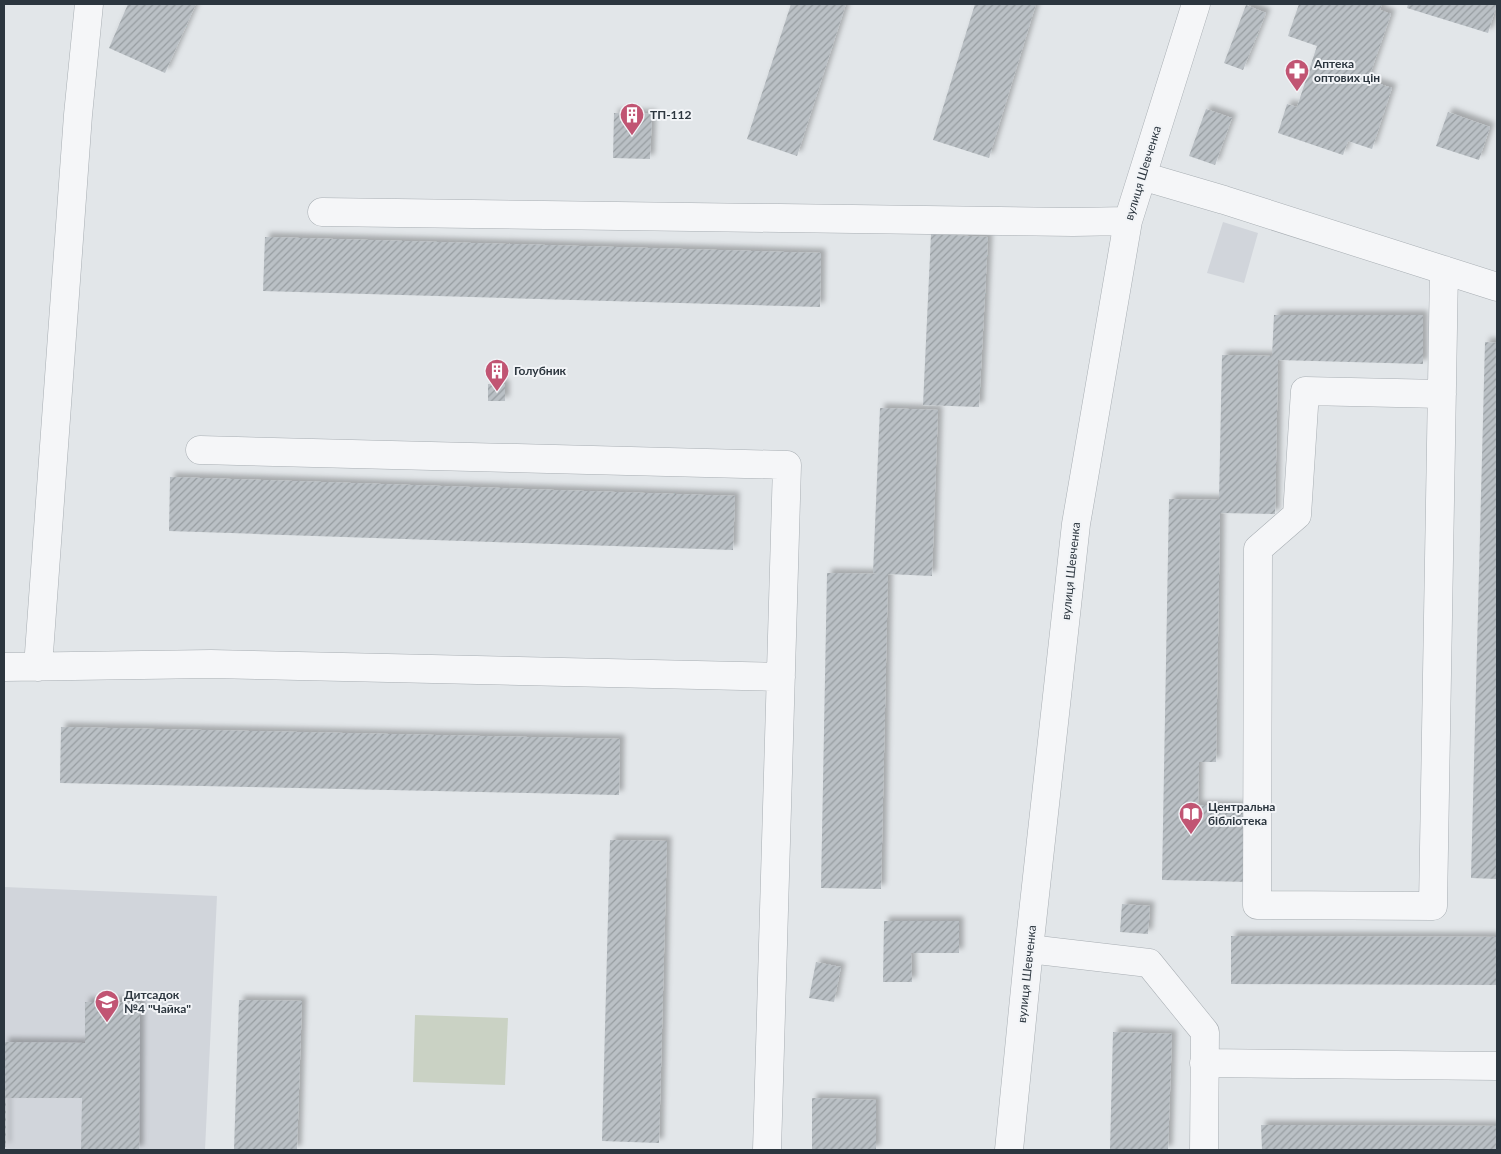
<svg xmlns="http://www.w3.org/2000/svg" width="1501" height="1154" viewBox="0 0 1501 1154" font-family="Lato,sans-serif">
<defs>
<pattern id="building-hatch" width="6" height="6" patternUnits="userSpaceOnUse" patternTransform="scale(1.25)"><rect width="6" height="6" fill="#bac0c5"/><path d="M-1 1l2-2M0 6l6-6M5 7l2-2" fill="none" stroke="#979da1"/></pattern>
<filter id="shadow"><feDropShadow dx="4.5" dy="-4.5" stdDeviation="2.5" flood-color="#0004"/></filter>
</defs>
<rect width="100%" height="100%" fill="#e2e6e9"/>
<path fill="#d1d5db" d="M1223,222l35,11 -14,50 -37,-10z
M4,887l213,9 -12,254h-201z"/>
<path fill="#cad2c4" d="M415,1015l93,3 -3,67 -92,-3z"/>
<path fill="url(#building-hatch)" filter="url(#shadow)" d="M128,4h68l-31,69 -56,-25z
M791,4h55l-49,152 -50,-17z
M975,4h61l-47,154 -56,-18z
M1299,4h83l-2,6 11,4 -23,66 24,8 -20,61 -24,-8 -5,14 -65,-22 9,-29 10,3 20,-61 -29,-10z
M1408,4h89l-9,29 -81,-25z
M1246,5l20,8 -23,57 -19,-7z
M1206,109l26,9 -17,47 -26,-9z
M1448,112l42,15 -11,33 -43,-14z
M614,113l38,1 -2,45 -37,-1z
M931,234l57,3 -9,170 -56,-2z
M265,237l556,16 -1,54 -557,-16z
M1274,315h149v49l-145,-4 -3,154 -55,-1 -4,249h-17l-1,43 52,1 -1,76 -87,-2 7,-381 50,1 3,-145 50,1z
M1485,342l12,1v536l-26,-1z
M488,384h17v17h-17z
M880,408l58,2 -6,166 -44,-2 -7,315 -60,-1 6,-315 52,1 -6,-1z
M170,477l565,19 -2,54 -564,-19z
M61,727l559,12 -1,56 -559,-12z
M610,840l57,1 -8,302 -57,-2z
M1122,904l28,2 -2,28 -28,-2z
M884,921h75v32h-48l1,29h-29z
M1231,936l266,1v48l-266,-1z
M816,962l25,5 -7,35 -25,-4z
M239,1000l63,1 -5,149h-63z
M85,1002h55l-1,148h-58l1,-52h-76v49h-2v-105l81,1z
M1113,1032l59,2 -4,116h-58z
M812,1098l64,2v50h-64z
M1261,1125l236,1v24h-235z"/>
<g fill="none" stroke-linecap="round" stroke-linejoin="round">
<defs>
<path id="minor" d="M1142,176l82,24 273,87
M322,212l751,10 55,-1
M1442,394l-137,-3 -8,124 -39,34 -1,356 176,1 11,-636
M200,450l587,15 -20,685
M4,667l207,-3 570,13
M38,667l40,-552 11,-111
M1029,949l120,14 56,69 -1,118
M1204,1063l293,3
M1009,1150l20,-201 47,-425 52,-303 68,-217"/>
</defs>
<use href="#minor" stroke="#a8aeb3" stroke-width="29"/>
<use href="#minor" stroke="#f5f6f8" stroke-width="28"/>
</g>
<defs>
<symbol id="pharmacy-pin" viewBox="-11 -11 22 30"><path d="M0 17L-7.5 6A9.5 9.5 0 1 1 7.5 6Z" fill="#c15573" stroke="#f2f4f7"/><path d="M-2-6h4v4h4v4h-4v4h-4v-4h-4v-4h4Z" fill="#fff"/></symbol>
<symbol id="building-pin" viewBox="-11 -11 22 30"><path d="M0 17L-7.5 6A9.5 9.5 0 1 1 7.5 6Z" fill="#c15573" stroke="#f2f4f7"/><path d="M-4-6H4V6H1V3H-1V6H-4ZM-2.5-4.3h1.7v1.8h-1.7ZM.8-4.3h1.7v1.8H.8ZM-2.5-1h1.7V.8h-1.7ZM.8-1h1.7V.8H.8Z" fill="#fff"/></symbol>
<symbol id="library-pin" viewBox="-11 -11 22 30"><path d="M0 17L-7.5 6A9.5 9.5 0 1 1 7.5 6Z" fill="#c15573" stroke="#f2f4f7"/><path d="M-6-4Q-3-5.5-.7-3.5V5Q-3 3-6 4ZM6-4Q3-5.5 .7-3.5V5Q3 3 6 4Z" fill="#fff"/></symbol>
<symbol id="school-pin" viewBox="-11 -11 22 30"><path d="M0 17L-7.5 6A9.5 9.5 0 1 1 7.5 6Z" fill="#c15573" stroke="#f2f4f7"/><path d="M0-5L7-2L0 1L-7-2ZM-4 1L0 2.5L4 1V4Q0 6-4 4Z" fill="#fff"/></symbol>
</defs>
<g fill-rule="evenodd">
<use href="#pharmacy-pin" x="1283" y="57" width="28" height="38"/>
<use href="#building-pin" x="618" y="101" width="28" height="38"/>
<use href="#building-pin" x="483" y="357" width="28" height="38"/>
<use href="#library-pin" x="1177" y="800" width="28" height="38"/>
<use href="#school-pin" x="93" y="988" width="28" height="38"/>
</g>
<g text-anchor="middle" stroke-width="4" stroke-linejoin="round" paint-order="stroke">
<g font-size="12" font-weight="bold" fill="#2c363f" stroke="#f2f4f7" text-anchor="start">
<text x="1314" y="68">Аптека<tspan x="1314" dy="14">оптових цін</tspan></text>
<text x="650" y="119">ТП-112</text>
<text x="514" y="375">Голубник</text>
<text x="1208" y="811">Центральна<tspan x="1208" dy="14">бібліотека</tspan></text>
<text x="124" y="999">Дитсадок<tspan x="124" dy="14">№4 "Чайка"</tspan></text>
</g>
<g font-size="12" fill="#2c363f" stroke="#f2f4f7">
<text transform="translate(1143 173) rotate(-73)" y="4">вулиця Шевченка</text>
<text transform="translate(1071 571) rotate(-84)" y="4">вулиця Шевченка</text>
<text transform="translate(1027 974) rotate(-84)" y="4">вулиця Шевченка</text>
</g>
</g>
<rect width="1501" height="1154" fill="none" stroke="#2c363f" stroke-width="10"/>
</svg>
